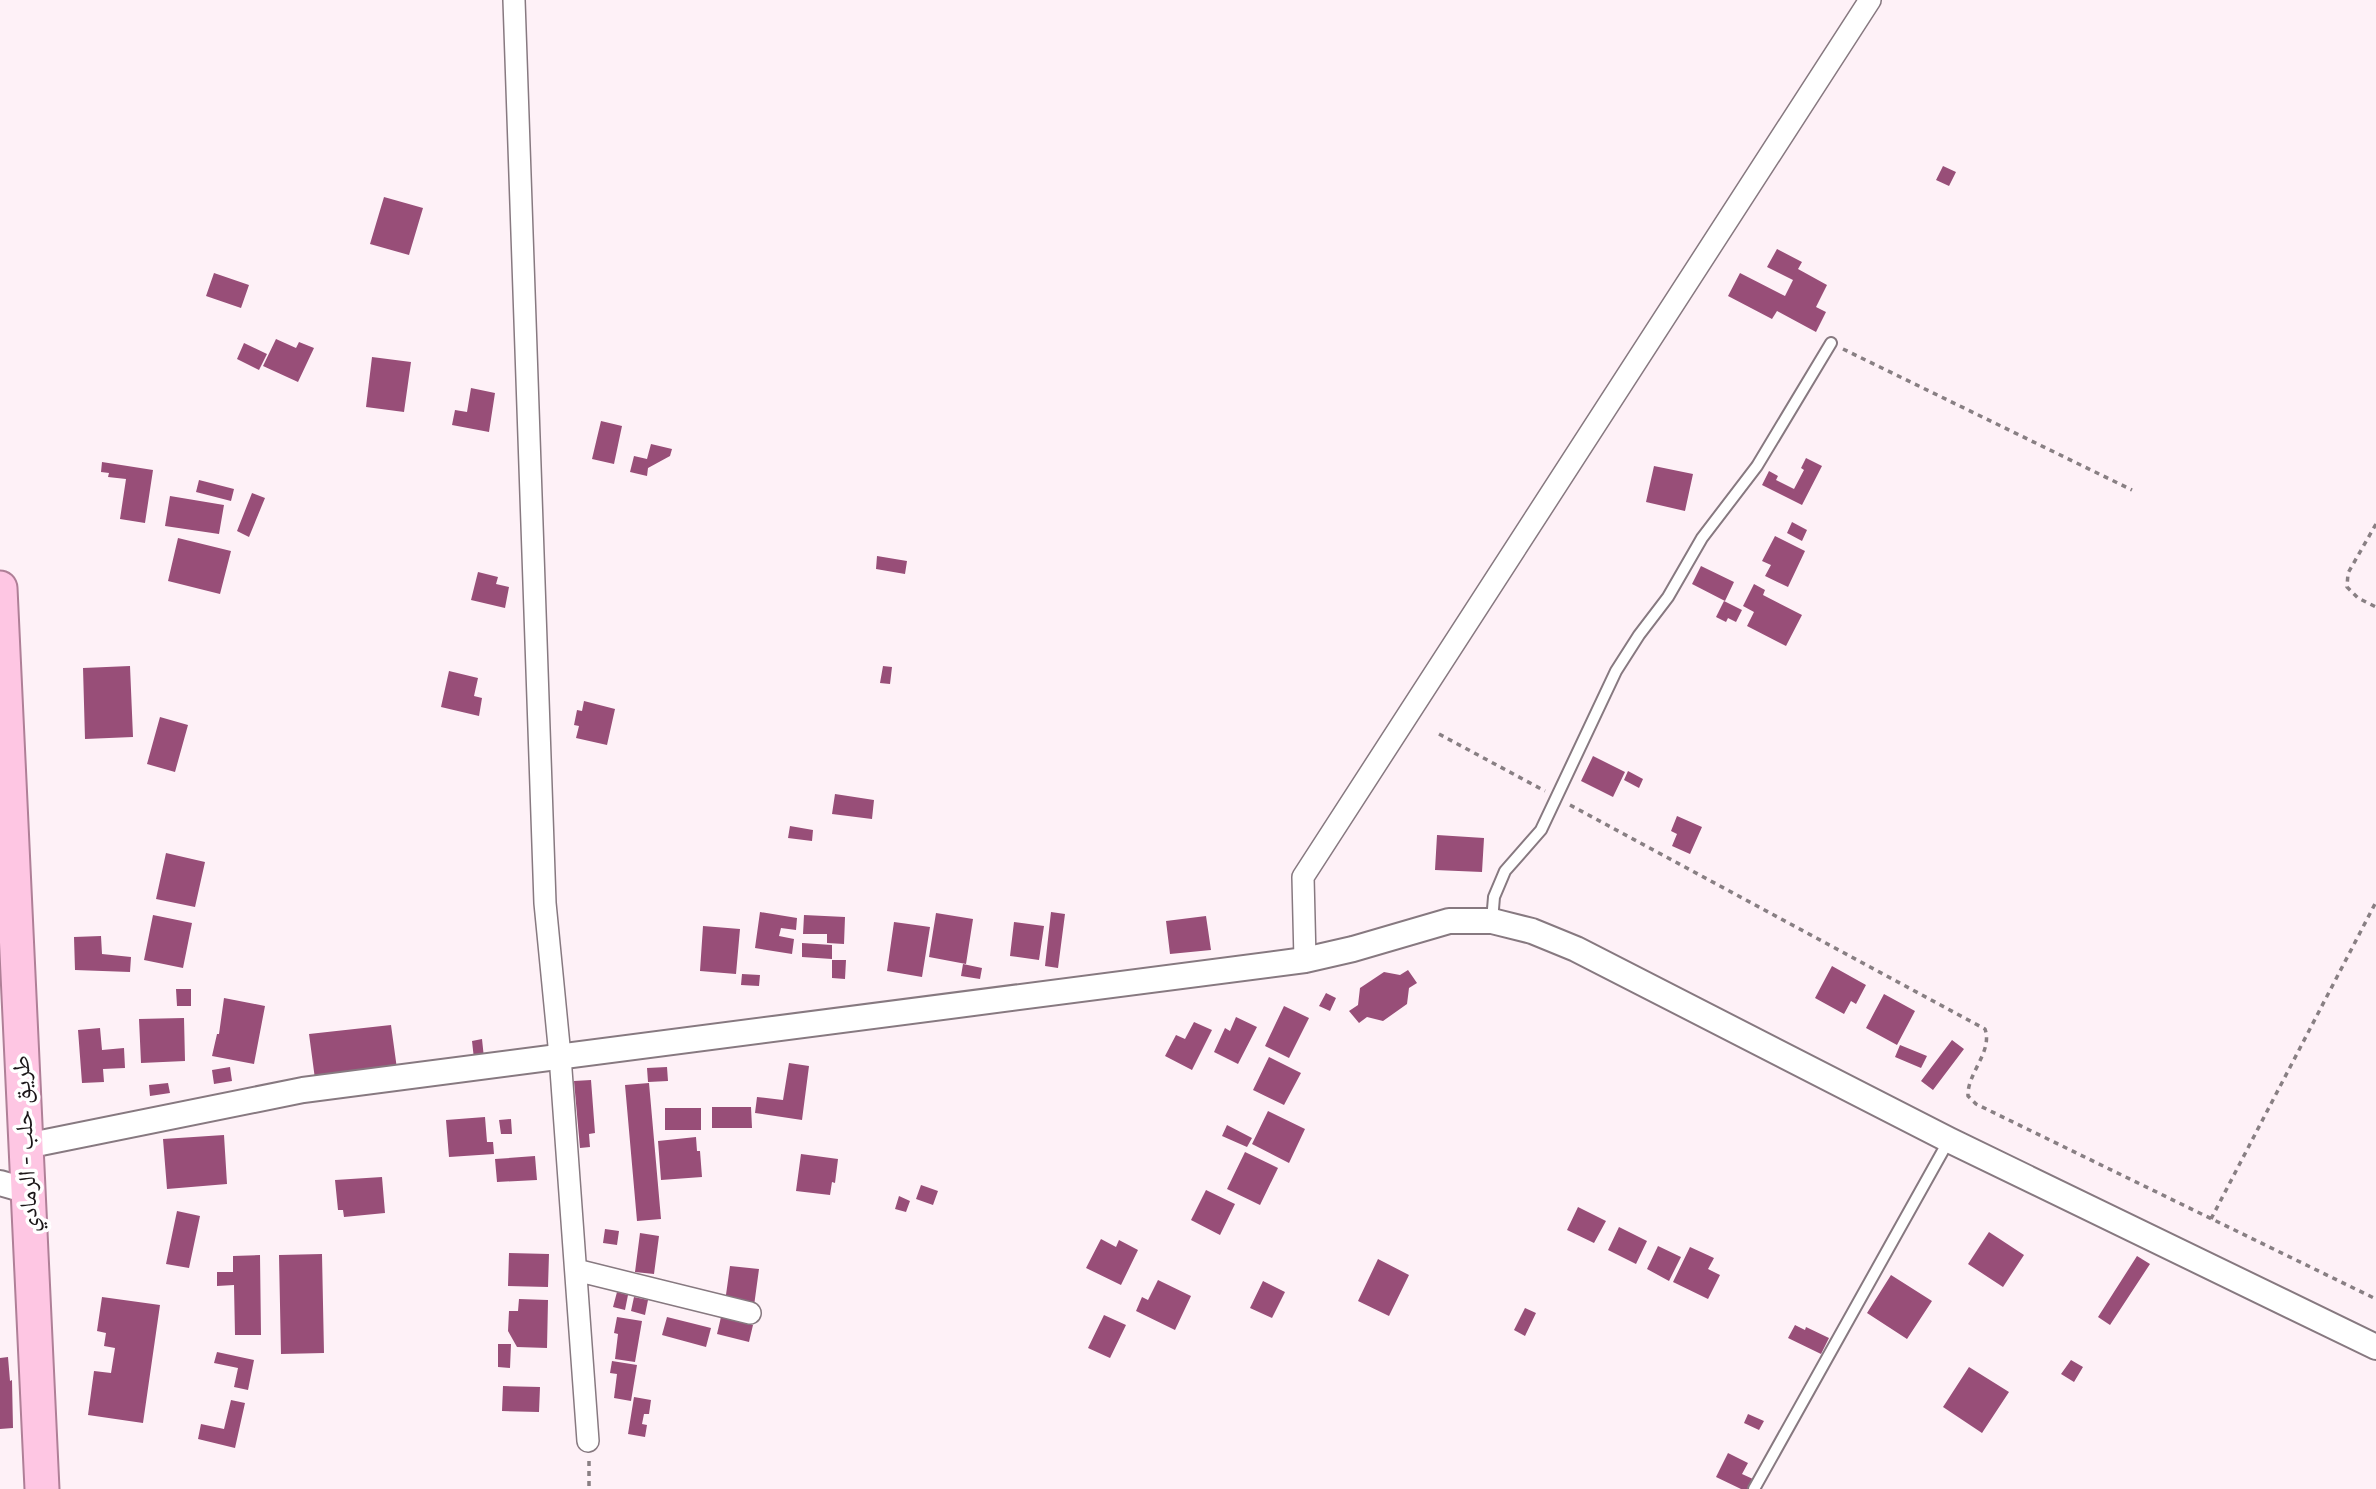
<svg xmlns="http://www.w3.org/2000/svg" width="2376" height="1489" viewBox="0 0 2376 1489" font-family="Karla,'Noto Naskh Arabic',sans-serif">
<rect width="100%" height="100%" fill="#fef1f7"/>
<path fill="#984e78" d="M1943,166l13,6 -7,14 -13,-6z
M384,197l39,11 -14,47 -39,-11z
M1777,249l25,13 -4,7 29,16 -11,22 10,5 -10,20 -39,-21 -5,8 -44,-23 12,-23 45,23 8,-16 -26,-13z
M214,273l35,12 -8,23 -35,-12z
M276,339l20,9 3,-6 15,6 -16,34 -35,-16z
M244,343l23,11 -8,16 -22,-11z
M372,357l39,5 -7,50 -38,-5z
M471,388l24,5 -6,39 -37,-7 3,-15 12,2z
M601,421l21,5 -8,38 -22,-5z
M651,444l21,5 -2,7 -22,12 -1,8 -17,-4 4,-16 13,3z
M1806,458l16,8 -20,39 -40,-20 7,-14 9,5 -2,4 18,9 10,-19 -3,-2z
M102,462l51,8 -8,53 -25,-4 6,-40 -18,-2 1,-4 -8,-1z
M1654,466l39,8 -8,37 -39,-9z
M199,480l35,9 -3,12 -35,-9z
M252,493l13,5 -16,39 -12,-6z
M170,496l54,9 -5,29 -54,-8z
M1792,522l15,8 -5,11 -15,-8z
M1775,536l30,15 -17,36 -23,-11 6,-11 -9,-4z
M178,538l53,13 -11,43 -52,-13z
M877,556l30,5 -2,13 -29,-5z
M1701,566l33,16 -9,19 -33,-17z
M478,572l20,5 -2,7 13,3 -4,21 -34,-8z
M1754,584l11,6 -2,5 39,20 -16,31 -39,-20 7,-14 -11,-6z
M1724,601l18,9 -6,12 -8,-4 -2,4 -10,-5z
M130,666l3,71 -48,2 -2,-71z
M883,666l9,1 -2,17 -10,-1z
M449,671l29,7 -4,18 8,2 -3,18 -38,-9z
M584,701l31,8 -8,36 -31,-7 3,-12 -5,-1 3,-15 5,1z
M160,717l28,8 -13,47 -28,-8z
M1593,756l32,16 -12,25 -32,-16z
M1628,771l15,8 -4,9 -15,-8z
M835,794l39,6 -2,19 -40,-5z
M1677,816l25,11 -12,27 -18,-8 5,-12 -6,-3z
M790,826l23,4 -1,11 -24,-3z
M1437,835l47,3 -2,34 -47,-2z
M166,853l39,9 -10,45 -39,-8z
M760,912l37,6 -1,12 -15,-2 -2,8 15,3 -2,15 -37,-6z
M1051,912l14,2 -7,54 -13,-2z
M936,913l37,6 -7,45 -37,-7z
M153,915l39,8 -9,45 -39,-8z
M804,915l41,2 -1,27 -17,-1v-9h-24z
M1206,916l5,34 -41,4 -4,-33z
M894,922l36,5 -8,50 -35,-6z
M1014,922l30,4 -5,34 -29,-4z
M703,926l37,3 -4,45 -36,-3z
M101,936l1,18 29,3 -1,15 -55,-2 -1,-33z
M802,943l30,2v14l-30,-2z
M832,960h14l-1,19 -13,-1z
M963,964l19,4 -2,11 -19,-3z
M1832,966l34,19 -10,19 -5,-3 -7,13 -29,-16z
M1408,970l9,13 -8,5 -2,16 -24,17 -16,-4 -8,6 -10,-12 9,-6 2,-17 24,-16 16,3z
M742,974l18,1 -1,11 -18,-1z
M176,989h15v17h-14z
M1326,993l10,5 -6,13 -11,-5z
M1884,994l31,17 -18,34 -31,-17z
M224,998l41,8 -11,58 -42,-8 5,-22h2z
M1284,1006l25,12 -20,40 -24,-12z
M1236,1017l21,10 -19,37 -24,-12 11,-24 5,3z
M184,1018l1,43 -44,2 -2,-44z
M1194,1022l18,8 -20,40 -27,-14 11,-21 9,4z
M391,1025l6,44 -82,10 -6,-45z
M100,1028l2,22 22,-2 1,20 -22,1 1,13 -22,1 -4,-53z
M482,1039l2,19 -10,1 -2,-18z
M1952,1040l12,9 -31,41 -12,-9z
M1900,1045l27,11 -6,12 -26,-11z
M1269,1057l32,16 -17,32 -31,-15z
M789,1063l20,3 -7,54 -47,-7 2,-16 26,3z
M230,1067l2,14 -18,3 -2,-14z
M667,1067l1,14 -20,1 -1,-14z
M591,1080l4,53 -6,1 1,13 -10,1 -6,-67z
M168,1083l2,10 -20,3 -1,-11z
M649,1083l12,136 -24,2 -12,-136z
M712,1107h39l1,21h-40z
M665,1108h36v22h-36z
M1268,1111l37,18 -16,34 -37,-19z
M485,1117l2,25h6l1,12 -45,3 -3,-37z
M511,1119l1,15h-11l-2,-14z
M1227,1125l25,13 -5,9 -25,-11z
M224,1135l3,49 -60,5 -4,-50z
M696,1137l1,14h3l2,26 -41,3 -3,-39z
M1245,1152l33,16 -18,37 -33,-16z
M801,1154l37,5 -3,24 -3,-1 -2,13 -34,-4z
M535,1156l2,24 -40,2 -2,-23z
M382,1177l3,36 -41,4 -1,-7h-5l-3,-30z
M921,1185l17,6 -5,14 -17,-6z
M1206,1190l29,14 -15,31 -29,-15z
M899,1196l11,5 -4,11 -11,-3z
M1578,1207l28,14 -12,22 -27,-13z
M177,1211l23,5 -11,52 -23,-4z
M1619,1227l28,14 -11,23 -28,-14z
M605,1229l14,2 -2,14 -14,-2z
M1989,1232l35,23 -21,32 -35,-23z
M640,1233l19,3 -5,38 -19,-2z
M1101,1239l15,8 3,-7 19,10 -17,35 -35,-17z
M1658,1246l23,11 -12,24 -22,-12z
M1690,1247l24,11 -6,11 12,6 -12,24 -35,-17z
M509,1253l40,1 -1,33 -40,-1z
M322,1254l2,99 -43,1 -2,-99z
M260,1255l1,80h-26l-1,-50 -17,1v-14h16v-16z
M2137,1256l13,8 -40,61 -12,-8z
M1378,1259l31,16 -20,41 -31,-15z
M730,1266l29,3 -5,37 -29,-4z
M1891,1275l41,26 -25,38 -40,-26z
M1158,1280l33,16 -16,34 -39,-19 6,-14 6,3z
M1263,1281l22,11 -13,26 -22,-10z
M617,1292l11,3 -3,15 -12,-3z
M102,1297l58,8 -17,118 -55,-8 6,-44 17,2 4,-25 -11,-2 2,-13 -9,-2z
M634,1297l14,3 -3,15 -14,-4z
M519,1299l29,1 -1,48 -30,-1 -9,-16 1,-20h9z
M1525,1308l11,5 -11,23 -11,-6z
M1104,1315l22,10 -16,33 -22,-10z
M617,1317l25,4 -7,41 -20,-3 3,-25 -4,-1z
M667,1317l44,11 -5,19 -44,-12z
M721,1317l32,8 -4,17 -32,-8z
M1795,1325l10,5 1,-3 23,11 -8,16 -33,-16z
M498,1344h13l-1,24 -12,-1z
M217,1352l37,8 -6,30 -14,-3 4,-19 -24,-5z
M8,1357l2,24 2,-1 1,48 -13,1v-71z
M2071,1360l12,7 -9,15 -13,-8z
M612,1361l25,4 -6,36 -17,-3 3,-24 -7,-1z
M1969,1367l40,25 -27,41 -39,-26z
M503,1386l37,1 -1,25 -37,-1z
M634,1397l17,3 -2,14h-5l-2,10 5,1 -2,12 -17,-3z
M231,1400l14,3 -10,45 -37,-9 3,-15 23,5z
M1748,1414l16,7 -5,9 -15,-7z
M1728,1453l20,10 -6,11 11,5 -4,10h-8l-25,-12z"/>
<g fill="none" stroke-linecap="round" stroke-linejoin="round">
<defs>
<path id="service" d="M1492,921l2,-24 11,-26 36,-41 75,-159 23,-36 29,-38 34,-59 55,-72 74,-123
M1754,1489l195,-349"/>
<path id="minor" d="M514,0l31,903 15,153 28,385
M1305,960l-2,-83 567,-877
M576,1270l174,43"/>
<path id="tertiary" d="M26,1146l277,-56 1002,-130 48,-11 96,-28h43l40,10 44,18 373,191 427,207
M0,1183l28,8"/>
<path id="trunk" d="M0,588l42,901"/>
</defs>
<use href="#service" stroke="#877980" stroke-width="14"/>
<use href="#minor" stroke="#877980" stroke-width="24"/>
<use href="#tertiary" stroke="#877980" stroke-width="28"/>
<use href="#trunk" stroke="#af7f97" stroke-width="37"/>
<path stroke="#887f83" stroke-width="3.5" stroke-dasharray="5 5" stroke-linecap="butt" d="M1843,349l289,141
M2376,524l-28,49 -1,14 11,11 18,9
M1439,734l106,57
M1570,805l415,224c8,23 -18,44 -17,67l8,8 400,195
M2211,1219l165,-317
M589,1461v28"/>
<use href="#service" stroke="#fff" stroke-width="10"/>
<use href="#minor" stroke="#fff" stroke-width="21"/>
<use href="#tertiary" stroke="#fff" stroke-width="24"/>
<use href="#trunk" stroke="#fec6e3" stroke-width="33"/>
</g>
<g text-anchor="middle" stroke-width="7" stroke-linejoin="round" paint-order="stroke">
<g font-size="24" fill="#1b1618" stroke="#fff">
<text transform="translate(25 1144) rotate(-93)" y="8">طريق حلب - الرمادي</text>
</g>
</g>
</svg>
